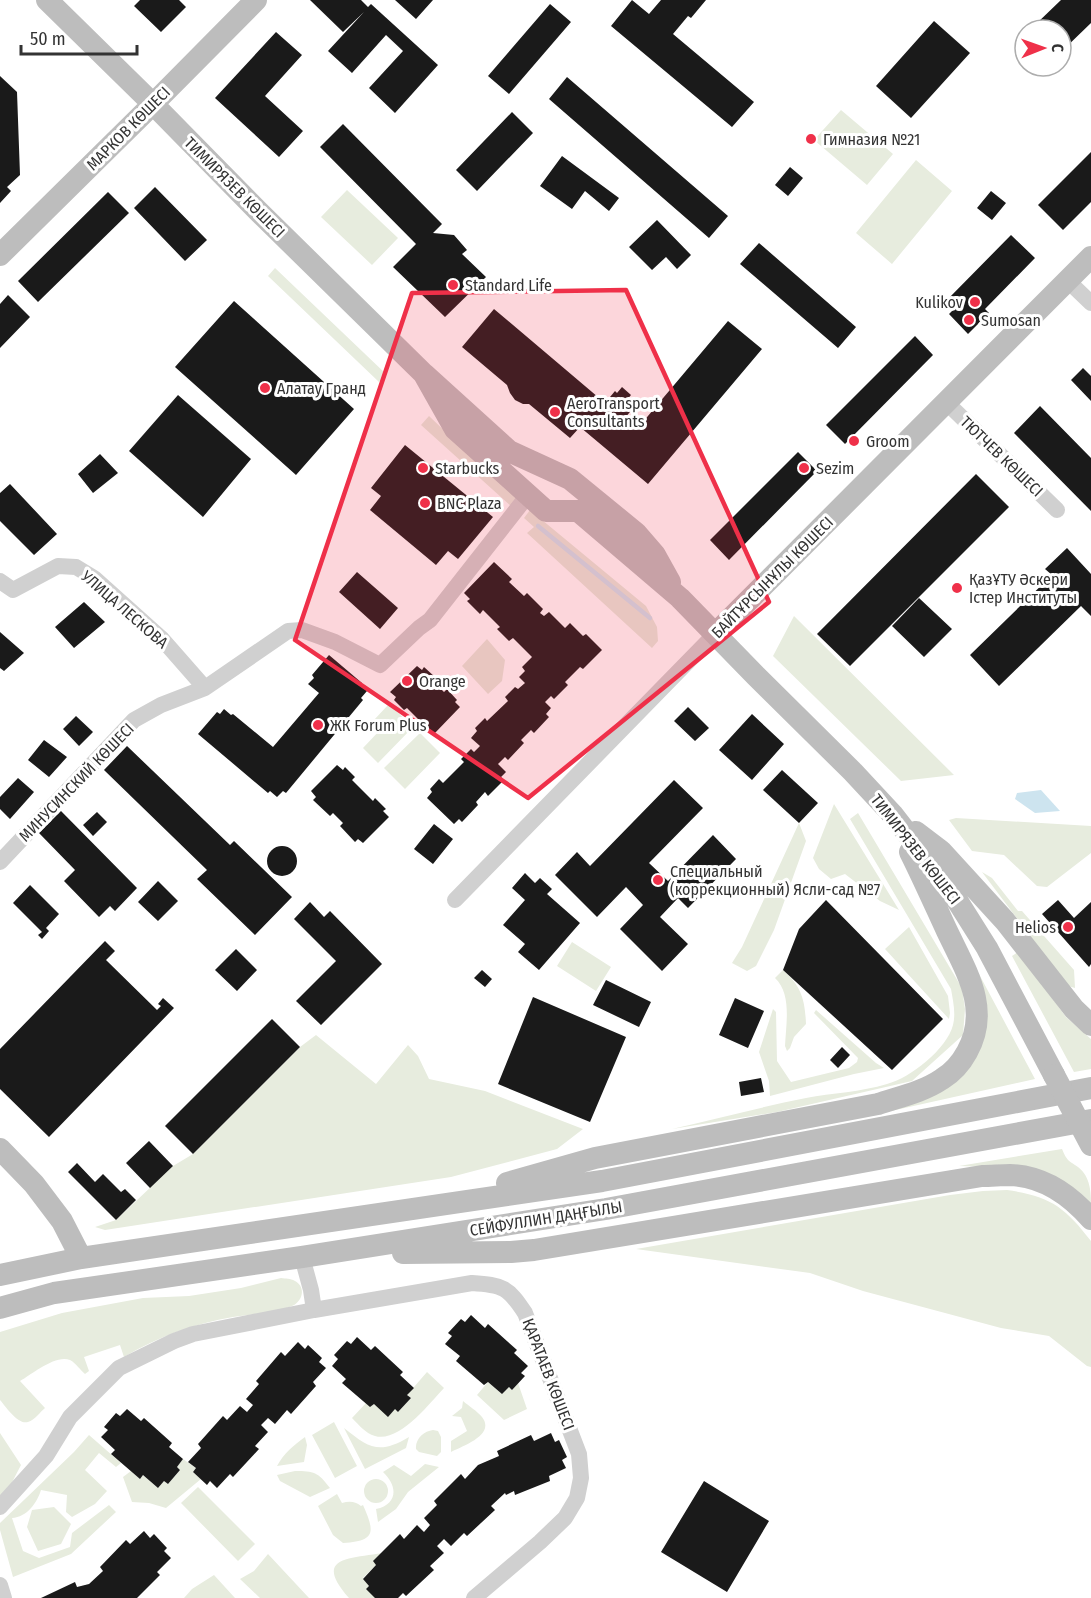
<svg xmlns="http://www.w3.org/2000/svg" width="1091" height="1598" viewBox="0 0 1091 1598" font-family="'Fira Sans Condensed',sans-serif">
<rect width="100%" height="100%" fill="#fff"/>
<path fill="#e7ecde" d="M841,110l52,44 -26,31 -53,-45z
M916,160l36,31 -60,73 -36,-31z
M347,190l51,48 -26,27 -51,-48z
M275,268l111,106 -7,8 -111,-106z
M429,416l21,20 68,63 -6,8 -91,-82z
M530,510l116,96 11,21 1,14 -6,7 -125,-115 7,-6 -10,-9z
M794,616l160,159 -53,6 -128,-125z
M487,639l18,21 -3,21 -14,13 -26,-28z
M389,704l24,23 -35,36 -15,-15 18,-19 -8,-8z
M420,733l20,20 -35,36 -21,-21z
M834,804l65,106 -19,-9 -35,-27 -14,5 -12,-10 -6,-11z
M858,813l104,175 3,21 -2,26 -51,46 -135,31 -105,17c44,-10 89,-22 134,-31 26,-5 55,-6 81,-14 23,-6 60,-35 66,-59 3,-12 0,-24 -2,-36l-101,-170z
M956,818l135,8v27l-44,34 -10,-1 -33,-31 -32,-4 -23,-31z
M799,823l7,18 -32,89 -18,36 -9,5 -15,-8 10,-16z
M982,872l10,6 26,33h4l52,59 1,18 -7,-2z
M909,927l39,69 2,17 -1,6 -64,-70z
M572,942l39,25 -15,24 -39,-25z
M1018,952l48,65 25,22v30l-17,3 -62,-116z
M783,970c18,16 22,29 23,54l-12,13 -4,11 -3,3 -2,-5c1,-22 7,-52 -10,-68z
M979,974l56,105 -144,32 78,-44 5,-89z
M773,1009l3,3 1,49 14,21 58,-14 8,-6 1,-4 -44,-45 2,-3 60,53 8,5 -30,6 -84,22 -1,-15 -10,-29z
M316,1035l60,49 32,-39 10,11 11,23 56,12 98,38 -26,20 -106,28 -346,53 -10,-3 21,-7 57,-54 20,-12 107,-107z
M1062,1149c5,12 6,11 16,18 13,10 13,26 13,41l-75,-40 -57,-2z
M1007,1190c43,6 58,17 84,51v126l-4,-1 -38,-30 -48,-8 -138,-37 -53,-18 -174,-24 314,-54 33,-4z
M281,1278c5,1 9,0 14,3 11,6 8,20 -3,25 -16,7 -41,8 -59,11 -39,7 -74,19 -109,40l-4,-12 -36,12 5,14 -4,3c-5,-4 -9,-11 -15,-14 -14,-6 -38,14 -50,21l25,27c-5,4 -10,12 -17,14 -10,3 -22,-15 -28,-22v-68l62,-19 81,-15 46,-2 52,-8z
M427,1372l17,16c-15,16 -45,55 -69,48 -10,-3 -16,-11 -23,-18l14,-15 4,4 4,-3 21,5 3,3 13,-14 -4,-3z
M488,1382l14,12 7,-7 3,3 6,-7 9,26 -23,11 -27,-25z
M463,1401c6,5 14,10 19,16 14,18 -20,29 -31,35v-11l16,-10 -6,-14 -9,-1 10,-8z
M334,1422l23,44 -22,12 -23,-43z
M344,1428c25,20 35,27 65,9l-3,11 -41,21z
M433,1430l5,1 3,6v15l-4,4 -18,-4 -3,-3c-1,-10 8,-18 17,-19z
M0,1433l21,32 -14,27 -7,8z
M89,1435l32,28 -5,4 -17,-14 -14,17 22,21 -12,13 -23,13 -6,-5 1,-17 -26,-5c-4,13 -14,27 -29,28l11,33 16,7 31,-11 2,-14 37,-28 7,7 -45,42 -58,23 -13,-47v-7l74,-71z
M305,1437l2,8 -3,17 -27,4c7,-13 16,-20 28,-29z
M183,1459l13,9 -3,4 8,7 -35,29 -17,-5 -17,-1 -9,-25 8,-6 9,8 3,-4 15,13 6,-7 4,3 12,-14 -3,-3z
M425,1464l14,3 -31,25 -12,17 -18,13 -2,-13c22,-5 22,-23 7,-37l11,-7 17,11z
M295,1471c19,0 23,1 35,17l-20,9 -30,-16 -3,-6z
M364 1491a12 12 0 1 1 24 0a12 12 0 1 1-24 0Z
M198,1487l57,57 -17,17 -57,-58z
M337,1494l5,9c7,-2 13,-2 19,3l2,-1c12,27 13,36 -20,38l-10,-8 -15,-29z
M54,1507l17,17 -10,20 -23,7 -11,-24 5,-17z
M382,1553l-6,12 -13,13 6,8 6,12h-26c-36,-41 -1,-39 33,-45z
M268,1554l41,44h-49l-20,-19 14,-8z
M214,1575l21,23h-51l8,-9z"/>
<path fill="#cde4ef" d="M1041,790l19,21 -25,2 -20,-14 2,-6z"/>
<g fill="none" stroke-linecap="round" stroke-linejoin="round">
<path stroke="#cde4ef" stroke-width="4.5" d="M538,526l112,92"/>
</g>
<path fill="#1a1a1a" d="M140,0h39l7,7 -25,25 -27,-26z
M310,0h51l7,7 3,-3 67,61 -43,48 -26,-25 34,-37 -17,-16 -34,38 -24,-22 36,-39 -21,20z
M395,0h38l-17,19z
M632,0l17,14 12,-14h45l-15,18 -3,-2 -15,18 81,68 -22,25 -121,-101z
M1061,0h30v23l-30,29v-22h-21l-5,-5z
M550,4l21,18 -62,72 -21,-18z
M934,21l36,32 -59,65 -35,-32z
M276,32l26,23 -37,41 38,35 -24,26 -64,-59z
M0,76l17,16 3,83 -13,12 4,4 -11,12z
M567,77l161,139 -19,22 -160,-139z
M512,112l21,21 -56,58 -21,-21z
M343,124l99,100 -9,9 21,2 13,15 -5,4 24,23 -41,40 -52,-50 23,-23 -96,-97z
M1091,152v50l-28,28 -25,-25z
M562,156l57,42 -10,13 -24,-20 -13,18 -32,-23z
M790,167l13,11 -15,18 -13,-11z
M155,187l52,53 -22,21 -51,-53z
M991,191l15,12 -14,17 -15,-12z
M108,192l21,21 -91,89 -20,-21z
M657,220l34,35 -14,14 -11,-12 -14,13 -23,-23z
M1011,235l24,23 -50,51 4,4 -21,21 -19,-20 6,-6 -8,-8z
M759,243l97,84 -18,21 -98,-84z
M8,295l22,22 -30,31v-44z
M234,301l120,108 -58,66 -121,-108z
M494,309l111,94 10,-12 2,2 5,-6 9,8 -5,6 8,6 -9,11 12,11 91,-108 34,28 -114,135 -68,-57 -10,11 -41,-34h-6l-8,-4 -5,-7 -3,-8 -45,-38z
M915,336l18,19 -88,89 -19,-19z
M1083,368l8,8v25l-20,-21z
M178,395l73,64 -48,58 -74,-66z
M1040,406l51,52v53l-77,-78z
M405,445l88,72 -35,42 -10,-8 -12,14 -66,-55 11,-14 -10,-8z
M798,452l19,19 -88,89 -19,-20z
M100,454l18,19 -25,20 -15,-19z
M976,474l33,33 -159,159 -33,-32z
M10,484l47,50 -23,21 -34,-34v-28z
M1067,548l24,26v42l-10,-10 -82,80 -29,-31 82,-80 -7,-6z
M494,562l18,17 -3,3 15,14 3,-3 16,16 -3,4 4,3 5,-4 16,16 5,-5 13,13 3,-2 16,16 -19,19 -3,-2 -15,15 3,3 -14,14 -3,-3 -6,6 6,6 -5,6 3,3 -15,16 -3,-3 -10,10 3,3 -16,17 -3,-3 -7,7 8,8 -5,5 3,3 -16,16 -3,-4 -9,10 2,3 -16,17 -3,-3 -5,5 -27,-26 5,-6 -2,-3 9,-10 4,4 21,-21 -3,-3 10,-10 3,3 6,-6 -9,-8 6,-7 -2,-3 10,-10 2,3 21,-20 -3,-4 10,-10 3,2 7,-6 -6,-6 6,-6 -3,-4 10,-10 -19,-19 -4,3 -12,-12 3,-2 -17,-17 -3,4 -13,-13 3,-2 -6,-6z
M357,572l41,36 -18,21 -41,-37z
M919,598l33,31 -28,28 -32,-31z
M84,602l21,20 -31,26 -19,-21z
M0,632l24,21 -20,18 -4,-3z
M329,655l33,28 -2,2 7,6 -6,7 2,2 -77,93 -3,-2 -6,6 -7,-6 -2,2 -70,-59 19,-22 3,2 4,-5 7,6 2,-1 40,33 46,-54 -11,-9 6,-6 -2,-3z
M417,666l5,4 2,-3 11,10 -3,3 12,12 3,-3 10,11 -2,2 5,5 -26,27 -5,-4 -2,2 -11,-11 2,-2 -11,-11 -3,2 -10,-10 2,-3 -6,-5z
M688,707l21,21 -14,13 -21,-20z
M752,714l32,30 -32,36 -33,-30z
M76,716l17,16 -14,14 -16,-17z
M44,740l23,17 -18,20 -21,-17z
M127,746l103,99 4,-4 58,56 -37,38 -58,-56 10,-9 -103,-100z
M337,765l6,5 2,-3 10,10 -3,3 21,21 2,-3 11,11 -3,2 6,6 -26,26 -5,-4 -3,3 -15,-16 3,-3 -10,-10 -3,3 -17,-16 3,-3 -5,-6z
M782,770l36,33 -19,20 -36,-33z
M18,778l16,14 -24,27 -10,-10v-12z
M674,780l29,28 -54,55 19,18 45,-46 23,24 -48,49 -10,-10 -18,19 28,27 -26,27 -42,-42 23,-24 -17,-18 -29,30 -42,-42 22,-23 13,14z
M61,811l76,77 -22,23 -5,-5 -11,11 -35,-36 11,-11 -36,-37z
M97,812l10,10 -14,14 -10,-11z
M434,824l19,15 -20,25 -19,-15z
M267 861a15 15 0 1 1 30 0a15 15 0 1 1-30 0Z
M525,873l10,10 5,-5 12,11 -5,5 33,29 -41,47 -21,-18 7,-8 -22,-19 22,-25 -13,-12z
M158,881l20,20 -20,20 -20,-19z
M30,885l29,29 -13,14 3,3 -7,8 -4,-4 4,-3 -29,-29z
M826,900l117,119 -51,51 -109,-100 16,-41z
M1058,900l16,18 17,-16v62l-2,3 -47,-53z
M310,902l14,15 6,-6 52,53 -61,61 -25,-24 40,-40 -42,-42z
M105,941l10,10 -9,9 51,50 4,-4 -3,-2 5,-6 11,10 -125,129 -49,-48v-40z
M236,949l21,21 -20,21 -22,-21z
M482,970l10,9 -7,8 -11,-9z
M606,980l45,22 -12,25 -46,-22z
M533,997l93,40 -36,85 -92,-38z
M735,998l29,13 -16,37 -29,-13z
M272,1019l28,28 -107,107 -28,-28z
M842,1047l8,8 -12,13 -8,-8z
M761,1078l3,14 -23,4 -2,-14z
M149,1141l24,25 -23,22 -24,-25z
M77,1163l18,19 8,-8 18,18 4,-3 11,11 -20,20 -48,-48z
M471,1315l14,13 3,-4 29,26 -3,3 14,13 -7,7 4,3 -13,14 -3,-3 -7,7 -14,-12 -4,3 -28,-24 4,-5 -15,-12 7,-8 -4,-3 13,-14 4,3z
M357,1337l14,13 4,-4 28,26 -3,3 14,13 -7,7 4,3 -13,14 -3,-3 -7,8 -14,-13 -4,3 -28,-24 4,-4 -14,-13 6,-7 -4,-4 13,-14 4,3z
M298,1342l7,7 3,-4 14,13 -3,4 7,6 -13,14 3,4 -25,28 -4,-4 -12,14 -7,-6 -7,7 7,7 -13,14 4,3 -26,28 -3,-3 -13,14 -7,-7 -3,4 -14,-13 3,-4 -8,-6 13,-14 -3,-4 25,-28 4,4 13,-14 7,6 6,-7 -7,-6 13,-15 -3,-3 25,-29 4,4z
M127,1409l14,12 3,-3 28,25 -3,4 14,12 -6,8 3,3 -12,14 -4,-3 -6,7 -15,-13 -3,4 -29,-25 4,-4 -14,-13 7,-7 -4,-3 12,-14 4,3z
M551,1433l4,9 4,-2 8,17 -5,3 4,8 -17,8 1,5 -35,14 -1,-4 -8,4 -1,-2 -14,13 4,4 -28,26 -3,-3 -13,13 -7,-7 -7,7 7,7 -14,13 4,4 -28,26 -3,-3 -5,5h-23l-9,-9 3,-3 -6,-7 13,-14 -3,-4 27,-27 4,5 13,-14 7,7 6,-7 -6,-7 13,-13 -3,-4 27,-27 4,5 13,-14 21,-9 -2,-5 34,-16 3,6z
M704,1481l65,40 -42,71 -66,-40z
M144,1531l6,7 4,-4 13,14 -3,3 7,7 -14,14 3,3 -23,23h-96l34,-16 2,5 12,-3 14,-13 -3,-4 26,-27 4,4z"/>
<g fill="none" stroke-linecap="round" stroke-linejoin="round">
<path stroke="#d0d0d0" stroke-width="16" d="M1067,280l24,23
M946,402l111,108
M0,581l13,9 45,-24 18,1 18,11 68,61 43,49
M0,862l134,-142 27,-15 44,-17 83,-57 14,-1 33,12 45,23 39,-37 11,-8 98,-125
M455,900l260,-266
M302,1257l9,33 3,20 158,-27c31,2 36,4 53,30l54,141 2,24 -4,20 -12,20 -25,24 -66,56
M0,1507l46,-51 24,-39 49,-49 55,-27 19,-7 121,-24
M0,1585l4,13"/>
<path stroke="#bdbdbd" stroke-width="22" d="M47,0l106,104 105,107 166,163 85,77 61,28 66,54 19,22 15,27
M0,255l153,-151 103,-104
M424,374l31,55 91,82h32l102,87 76,78 97,96 40,43 55,71 39,62 67,127
M715,634l376,-377
M916,832l25,19 64,70 69,88 17,16
M0,1149l34,35 28,37 19,37
M507,1183l88,-25 283,-54c21,-7 45,-12 64,-25 10,-6 19,-16 25,-27 24,-43 -1,-81 -20,-121 -12,-26 -24,-53 -37,-79
M403,1253l108,-1 23,-2 448,-74c9,0 19,-1 28,-1 34,1 60,20 81,44
M0,1275l81,-17 521,-77 489,-93
M0,1308l54,-15 248,-36 304,-48 485,-89"/>
<path stroke="#bdbdbd" stroke-width="22" d="M1054,1075l37,70"/>
</g>
<path fill="#ef3049" fill-opacity="0.2" stroke="#ef3049" stroke-width="4.5" stroke-linejoin="round" d="M626,290l143,312 -241,196 -233,-158 117,-347z"/>
<g fill="#ef3049" stroke="#fff" stroke-width="2">
<circle cx="811" cy="139" r="6"/>
<circle cx="453" cy="285" r="6"/>
<circle cx="975" cy="302" r="6"/>
<circle cx="969" cy="320" r="6"/>
<circle cx="265" cy="388" r="6"/>
<circle cx="555" cy="412" r="6"/>
<circle cx="854" cy="441" r="6"/>
<circle cx="423" cy="468" r="6"/>
<circle cx="804" cy="468" r="6"/>
<circle cx="425" cy="503" r="6"/>
<circle cx="957" cy="588" r="6"/>
<circle cx="407" cy="681" r="6"/>
<circle cx="318" cy="725" r="6"/>
<circle cx="658" cy="880" r="6"/>
<circle cx="1068" cy="927" r="6"/>
</g>
<g text-anchor="middle" stroke-width="6" stroke-linejoin="round" paint-order="stroke">
<g font-size="16" fill="#333" stroke="#fff">
<text transform="translate(128 128) rotate(-45)" y="6">МАРКОВ КӨШЕСІ</text>
<text transform="translate(235 187) rotate(45)" y="6">ТИМИРЯЗЕВ КӨШЕСІ</text>
<text transform="translate(1002 456) rotate(44)" y="6">ТЮТЧЕВ КӨШЕСІ</text>
<text transform="translate(772 577) rotate(-45)" y="6">БАЙТҰРСЫНҰЛЫ КӨШЕСІ</text>
<text transform="translate(125 609) rotate(41)" y="6">УЛИЦА ЛЕСКОВА</text>
<text transform="translate(76 782) rotate(-46)" y="6">МИНУСИНСКИЙ КӨШЕСІ</text>
<text transform="translate(916 849) rotate(52)" y="6">ТИМИРЯЗЕВ КӨШЕСІ</text>
<text transform="translate(546 1218) rotate(-9)" y="6">СЕЙФУЛЛИН ДАҢҒЫЛЫ</text>
<text transform="translate(549 1374) rotate(69)" y="6">ҚАРАТАЕВ КӨШЕСІ</text>
</g>
<g font-size="16" fill="#333" stroke="#fff" text-anchor="start">
<text x="823" y="145">Гимназия №21</text>
<text x="465" y="291">Standard Life</text>
<text x="963" y="308" text-anchor="end">Kulikov</text>
<text x="981" y="326">Sumosan</text>
<text x="277" y="394">Алатау Гранд</text>
<text x="567" y="409">AeroTransport<tspan x="567" dy="18">Consultants</tspan></text>
<text x="866" y="447">Groom</text>
<text x="435" y="474">Starbucks</text>
<text x="816" y="474">Sezim</text>
<text x="437" y="509">BNC Plaza</text>
<text x="969" y="585">ҚазҰТУ Әскери<tspan x="969" dy="18">Істер Институты</tspan></text>
<text x="419" y="687">Orange</text>
<text x="330" y="731">ЖК Forum Plus</text>
<text x="670" y="877">Специальный<tspan x="670" dy="18">(коррекционный) Ясли-сад №7</tspan></text>
<text x="1056" y="933" text-anchor="end">Helios</text>
</g>
</g>
<g transform="translate(1043 48) rotate(89)"><circle r="28" fill="#ffffff" stroke="#adadad" stroke-width="1.5"/>
<path d="M0-4.5L10 22L0 15L-10 22Z" fill="#ef3049"/>
<text y="-9" font-size="16" font-weight="bold" text-anchor="middle" fill="#333333">С</text>
</g>
<path d="M21 45v9h116v-9" fill="none" stroke="#333333" stroke-width="3"/>
<text x="30" y="45" font-size="18" fill="#333333" stroke="#ffffff" stroke-width="4.5" paint-order="stroke">50 m</text>
</svg>
